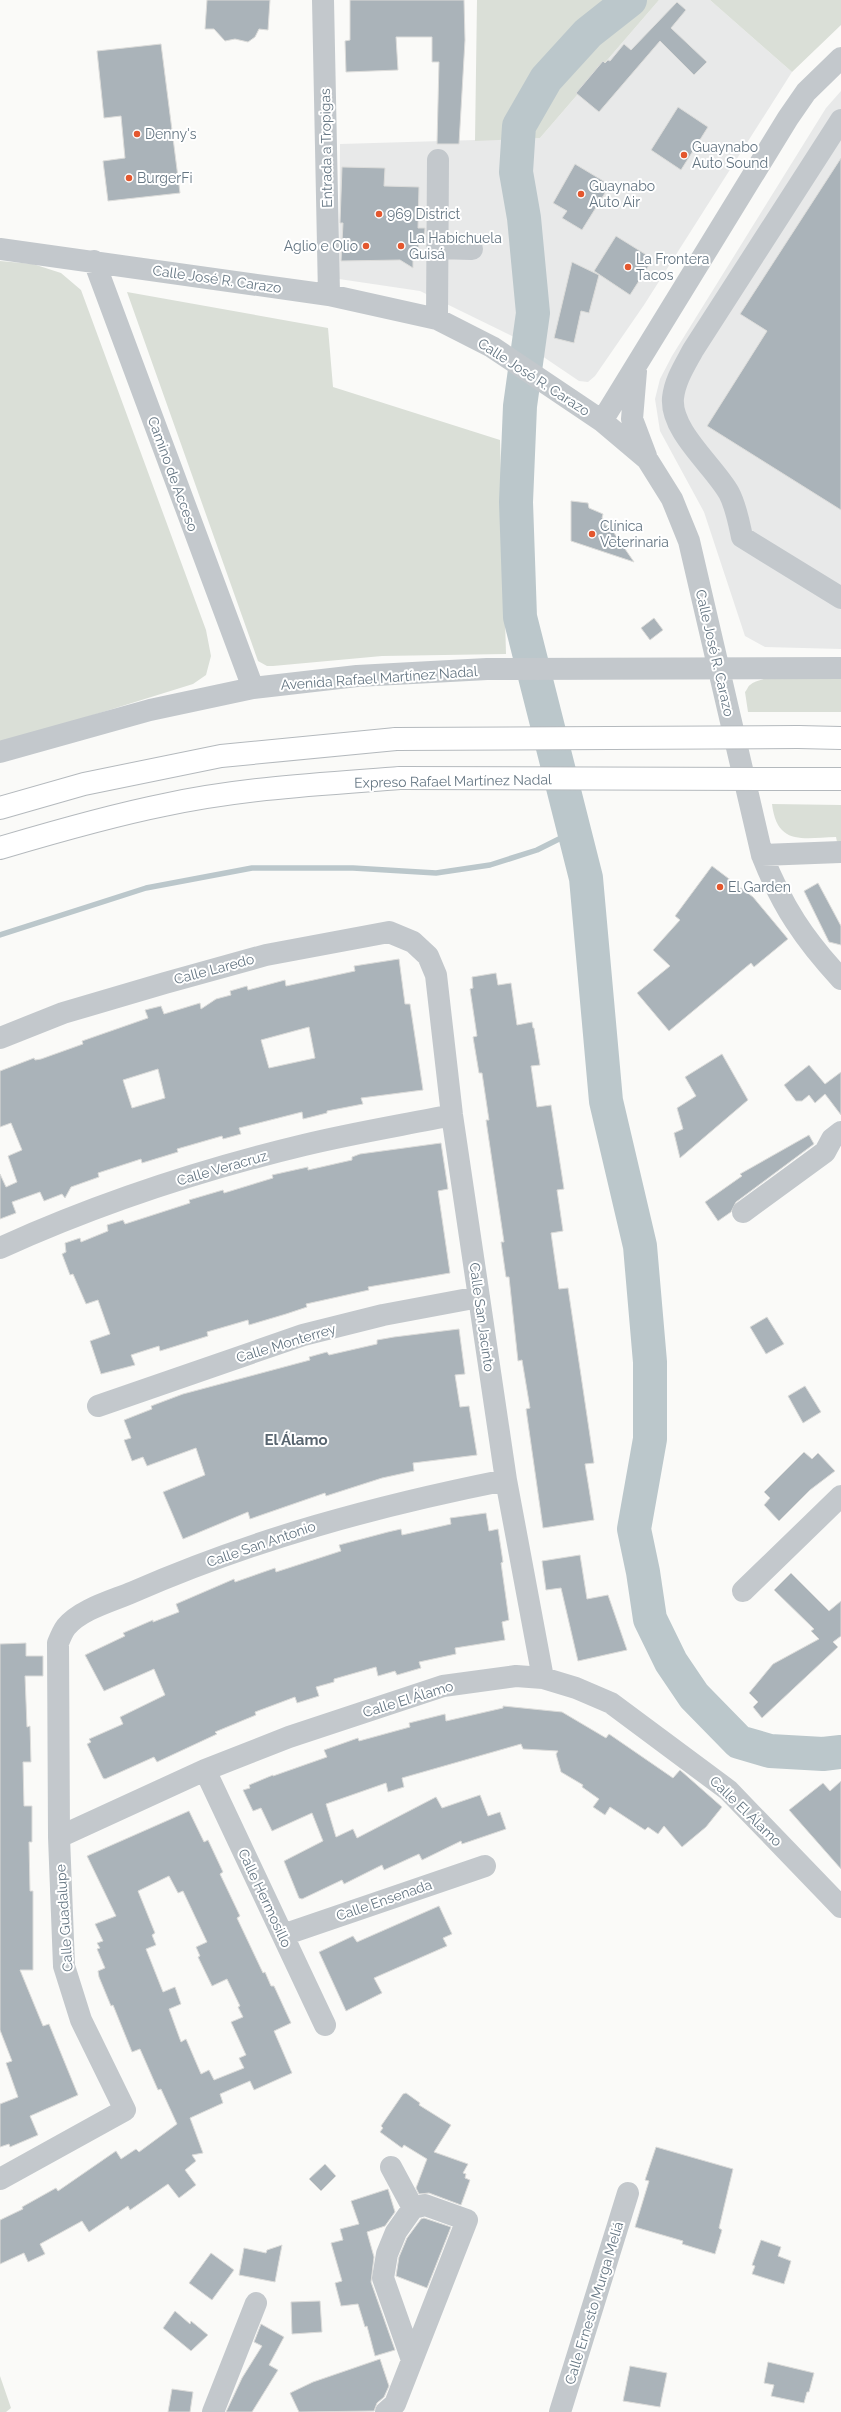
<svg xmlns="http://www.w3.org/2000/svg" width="841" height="2412" viewBox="0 0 841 2412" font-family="Raleway,sans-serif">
<rect width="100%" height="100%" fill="#fafaf8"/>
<path fill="#e8e9e9" d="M659,0h51l82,72 -148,233 -49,71 -7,6 -9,-1 -65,-44 -94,-46 -81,-12 1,-135 200,-6z
M841,91v558l-76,-2 -20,-11 -41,-124 -44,-81 -5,-32 5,-20 12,-23 154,-248z"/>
<path fill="#dadfd7" d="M477,0h182l-119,138 -65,3z
M710,0h131v25l-49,47z
M0,261l33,3 28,9 20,17 125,340 5,26 -5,19 -13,9 -193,60z
M127,292l201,36 5,59 167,53 6,214 -124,2 -109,10h-6l-9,-5z
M841,676v36h-93l-3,-20c2,-2 3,-6 5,-7 15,-13 71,-8 91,-9z
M772,804l69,1v37h-4l-1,-5c-33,1 -59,9 -64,-33z
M0,2376l11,32 -5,4h-6z"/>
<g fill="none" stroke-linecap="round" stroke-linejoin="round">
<path stroke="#bbc7cb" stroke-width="5.5" d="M0,935l146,-47 106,-20h101l83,5 54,-8 47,-15 36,-18"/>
<path stroke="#bbc7cb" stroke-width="34" d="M630,0l-42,33 -42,46 -27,47 -3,46 8,46 9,95 -13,93 -4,96 4,115 66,261 20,223 34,145 10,116v77l-16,90 9,43 7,47 21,43 23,34 45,46 31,9 53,3 18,-2"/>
</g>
<path fill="#aab3b9" stroke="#dcdcda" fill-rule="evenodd" d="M207,0h63l-2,30 -9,-1 -4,8 -7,5 -13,-3 -10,2 -11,-12h-9z
M350,0h114l1,40 -6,104h-22l2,-82h-7v-25h-36l2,33 -52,2 -1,-31 5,-1z
M677,2l9,8 -15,18 36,34 -13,13 -34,-34 -61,71 -23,-19 27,-32 2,2 3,-3 2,1 14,-17 7,6z
M161,44l19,149 -72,8 -5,-40 22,-3 -4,-42 -17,2 -7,-67z
M678,107l30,20 -27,43 -30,-20z
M841,158v352l-134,-84 60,-95 -27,-17z
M575,164l35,21 -28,45 -20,-12 5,-7 -14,-8z
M342,167l43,1 -1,18 35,1 -1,41h7l-1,15h-5l-1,14h-5v11l-13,-8 -59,1 2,-38h-3z
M616,236l37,23 -23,36 -36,-24z
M572,262l27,13 -10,38 -8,-2 -7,32 -20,-5z
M571,501l17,2 1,5 14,6 -1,4 4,2 -1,5 11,4 -2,4 20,29 -63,-21z
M654,618l9,12 -13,10 -9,-12z
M712,866l41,31 35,42 -34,28 -3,-4 -82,68 -32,-38 33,-27 -17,-16 27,-30 -5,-4z
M818,883l23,43v19l-12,-3 -25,-51z
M399,959l6,45h5l13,86 -62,8 2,6 -36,7v2l-24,6 -1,-7 -63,16 2,6 -18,5 -1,-3 -45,13 1,3 -36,11 -1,-4 -43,14 1,4 -28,10 -6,11 -3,-4 -18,7 -4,-9 -28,10 4,11 -16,6v-45l6,13 11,-5 -9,-26 14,-6 -11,-27 -11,4v-56l34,-13 1,2 6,-1 42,-15 -1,-3 66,-23 -3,-8 16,-4 3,8 36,-11 1,6 15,-10 15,-4 -1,-4 17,-5 1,4 37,-10 1,6 69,-15 -1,-5zM309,1027l6,31 -46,10 -8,-28zM158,1069l7,29 -33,10 -9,-28z
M496,973l2,12 13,-2 6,42 15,-3 1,6h1l6,37 -9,1 6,41 14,-2 13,84 -7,1 6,41 -12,2 8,56 9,-1 26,175 -9,1 9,56 -51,8 -17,-119 4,-1 -8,-48 -4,1 -9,-84h-3l-5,-35h3l-18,-122h3l-7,-47h-3l-6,-36 4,-1 -7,-47 3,-1 -1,-11z
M722,1054l26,46 -68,58 -6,-25 9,-4 -6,-21 19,-12 -11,-19z
M809,1065l16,19 16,-12v43l-16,-21 -10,9 -6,-8 -7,6h-6l-12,-16z
M809,1135l5,9 -78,58 -5,10 -13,9 -13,-19 37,-26 -2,-2z
M441,1143l7,46 -10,2 12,82 -82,14 1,3 -63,14 1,3 -21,7 -37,11 -1,-5 -41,12 1,4 -48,15 -1,-5 -28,9 4,10 -34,9 -11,-33 20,-7 -12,-34 -12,4 -13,-30 -3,1 -8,-21 4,-2 -1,-9 15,-5 1,4 27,-11 -1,-6 16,-5 2,4 65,-21 -1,-3 34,-10 1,3 49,-15 -1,-3 36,-8v3l44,-10v-3l8,-3z
M767,1317l17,27 -18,10 -16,-27z
M459,1329l6,45 -10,1 5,32 9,-1 8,49 -64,8 1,8 -32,7 -56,18 -1,-3 -75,26 -2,-7 -65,27 -20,-47 42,-17 -9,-27 -49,18 -4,-9 -11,4 -8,-21 7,-2 -7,-18 28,-11 -1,-3 32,-12 127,-34 -1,-3 18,-5 2,3 48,-11v-4l17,-3z
M805,1386l16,26 -18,11 -15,-27z
M804,1452l8,7 6,-6 17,18 -25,19 -31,31 -15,-16 6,-7 -6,-6z
M486,1513l3,18 9,-2 5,33 -2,1 8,57 -7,2 3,18 -50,8 1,6 -37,8 2,6 -24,7 -2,-4 -17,5 -2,-9 -42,12v3l-18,5 3,9 -22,7 -2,-6 -40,15 1,3 -41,17 2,2 -60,28 -3,-5 -49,22 -2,-1 -16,-34 4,-2 -2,-3 34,-15 -3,-7 45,-22 -11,-26 -50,22 -19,-36 40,-19 -2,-3 30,-13v2l26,-10 -3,-8 58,-25 1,3 40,-14 1,4 65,-21 -2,-6 49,-13 13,-3 1,6 49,-11 -1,-6z
M580,1555l7,44 21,-4 19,55 -49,11 -17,-73 -15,2 -4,-29z
M791,1573l38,38 12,-10v35l-8,6 5,5 -76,71 -9,-11 5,-5 -9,-9 24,-29 46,-25 -8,-8 3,-2 -40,-39z
M26,1643v13h17v20h-18l2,51 3,-1 1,36h-8l1,44h8v36h-3l1,49h3v79h-13l23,56 6,-2 29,71 -48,21 8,19 -28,12 -1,-3 -9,3v-43l18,-7 -12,-34 6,-2 -12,-31v-386z
M503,1706l59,6 44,26 3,-4 64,44 7,-8 42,37 -16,20 -24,20 -18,-21 -6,8 -10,-7 -3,3 -35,-23 -5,8 -12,-8 6,-8 -17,-12 1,-2 -22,-13 -5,-18 2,-3 -35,-2 -2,-5 -119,34 2,9 -16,5 -2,-9 -60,21 10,33 17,-8 4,9 79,-41 6,11 38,-13 8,21 12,-4 6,17 -44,15 -1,-3 -39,19 -3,-6 -35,16 -2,-5 -38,19 -2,-4 -40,19 -3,-1 -15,-37 39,-20 -11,-28 -40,18 -11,-23 -8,3 -10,-21 7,-2 -1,-3 24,-10v1l54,-19 -3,-7 34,-12 1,3 51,-14 -1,-4 36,-9 1,7 57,-13z
M841,1781v88l-52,-59 34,-27 7,8z
M189,1811l15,31 4,-2 15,32 -3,2 20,42 -3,2 26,55 2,-1 6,14h3l17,37 -17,8 18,42 -38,17 -4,-9 -30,13 3,9 -33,15 13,35 -11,2 4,6 -11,9 11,15 -17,13 -11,-14 -38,26 -2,-4 -39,26 -7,-11 -42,23 5,10 -17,8 -4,-9 -24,11v-44l23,-11 -1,-2 34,-19 2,3 58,-40 5,8 15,-10 3,3 38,-28 -16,-35 -3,1 -18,-41 -8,3 -19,-47 -2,1 -12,-29 -1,-6 7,-3 -8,-19 3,-1 -3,-5 6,-2 -8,-17 21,-8 -29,-60zM169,1876l9,17 5,-2 24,51 -11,5 4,9 -2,1 14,29 15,-7 13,27 -2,1 5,10 -12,5 15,33 -7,3 5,10 -30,12 -5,-10 -8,4 -15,-35 -5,3 -12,-33 12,-5 -6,-17 -12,5 -17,-43 10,-4 -4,-10 3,-2 -17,-42z
M439,1906l13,28 -9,4 4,8 -73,32 8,15 -36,18 -27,-59 34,-16 4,6z
M406,2093l14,10 -1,2 32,20 -17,27 34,12 -5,9 3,1 -1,4 5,2 -9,25 -32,-12 -10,1 -3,-6 11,-29 -23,-14 -2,3 -22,-16 3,-4 -2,-2 22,-32z
M656,2147l77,22 -14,59 3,2 -7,24 -33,-10 1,-3 -48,-14 14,-46 -4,-1z
M325,2164l11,12 -15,15 -12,-12z
M388,2189l7,23 -10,14 -18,6 7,25 -3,25 24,68 -20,6 -8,-30 -2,1 -7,-23 -17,2 -6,-23 7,-2 -11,-38 12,-3 -3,-11 19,-5 -8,-23z
M424,2218l27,9 -24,61 -31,-12 3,-19 8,-19 14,-19z
M761,2240l20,7 -3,9 13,5 -7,23 -32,-10 3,-8 -3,-1z
M282,2245l-7,37 -36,-7 5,-27 22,5 1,-3z
M211,2253l23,17 -22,30 -23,-17z
M320,2301l2,31 -30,2 -1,-32z
M175,2311l15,13 1,-3 17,14 -17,16 -28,-23z
M261,2324l23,13 -15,28 9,5 -26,42h-26l16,-34 20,-32 -8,-4z
M380,2359l9,27 -5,11 -7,6 -3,8 -75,1 -9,-19 23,-11z
M768,2362l46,11 -5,19h-2l-3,11 -33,-7 3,-11 -10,-2z
M630,2366l37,7 -7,34 -37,-6z
M172,2389l21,3 -3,20h-22z"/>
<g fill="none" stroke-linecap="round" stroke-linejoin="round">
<defs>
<path id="highway" d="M798,737l43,1
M810,779h31
M0,808l84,-24 137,-28 175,-17
M0,848c54,-16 109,-32 164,-43 78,-17 158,-21 236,-27"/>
</defs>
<use href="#highway" stroke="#b4b9bd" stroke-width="24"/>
<path stroke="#c3c8cc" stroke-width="22" d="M323,0l6,295
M841,120l-148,230c-8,15 -18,30 -20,48 -3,33 41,68 56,95 7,13 10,30 13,44l99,61
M437,248l35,1
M0,249l329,46 108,24 55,28 110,74 45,38 25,40 17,42 73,314c20,51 42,84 79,124
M94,261l159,427
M437,319l1,-159
M636,371l-4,48 14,37
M602,421l186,-303 18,-26 35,-34
M0,752l150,-42 103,-22 104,-12 130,-7 354,-1
M762,855l79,-3
M0,1038l63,-25 102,-30 101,-28 123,-23 24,10 15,14 8,19 16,140 54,365 37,198
M743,1212l82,-60 7,-13 9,-7
M0,1248c97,-44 200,-78 304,-103 49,-12 99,-20 148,-30
M98,1406l205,-71 80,-20 96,-18
M743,1591l98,-95
M205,1770l120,255
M59,1837l146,-67 84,-33 154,-51 73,-10 27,2 33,10 35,15 117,87 113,117
M283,1935l202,-69
M391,2167l22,41
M0,2179l125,-69 -44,-90 -17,-54 -5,-129 -1,-194c2,-5 5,-12 8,-16 15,-18 46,-26 67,-35 121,-53 243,-86 373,-112
M213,2412l43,-109
M386,2412l9,-8 72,-184 -42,-15 -12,3 -17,24 -9,22 -4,24 29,82
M560,2412l68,-219"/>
<use href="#highway" stroke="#fff" stroke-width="22"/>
<defs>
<path id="highway-bridge" d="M396,739l402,-2
M400,778l410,1"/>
</defs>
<use href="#highway-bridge" stroke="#b4b9bd" stroke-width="24" stroke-linecap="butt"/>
<use href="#highway-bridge" stroke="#fff" stroke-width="22"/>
</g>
<g fill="#e4572e" stroke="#fff" stroke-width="1.5">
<circle cx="137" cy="134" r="4"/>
<circle cx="684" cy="155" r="4"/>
<circle cx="129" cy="178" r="4"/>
<circle cx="581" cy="194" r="4"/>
<circle cx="379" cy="214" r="4"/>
<circle cx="366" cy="246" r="4"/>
<circle cx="401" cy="246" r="4"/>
<circle cx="628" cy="267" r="4"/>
<circle cx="592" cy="534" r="4"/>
<circle cx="720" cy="887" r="4"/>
</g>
<g text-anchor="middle" stroke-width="4" stroke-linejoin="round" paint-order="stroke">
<g font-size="14" fill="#657683" stroke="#fff" text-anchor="start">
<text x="145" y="139">Denny's</text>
<text x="692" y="152">Guaynabo<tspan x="692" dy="16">Auto Sound</tspan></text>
<text x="137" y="183">BurgerFi</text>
<text x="589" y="191">Guaynabo<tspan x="589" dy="16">Auto Air</tspan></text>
<text x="387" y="219">969 District</text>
<text x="409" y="243">La Habichuela<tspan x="409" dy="16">Guisá</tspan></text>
<text x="358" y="251" text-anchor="end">Aglio e Olio</text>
<text x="636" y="264">La Frontera<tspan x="636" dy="16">Tacos</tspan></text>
<text x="600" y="531">Clínica<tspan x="600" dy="16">Veterinaria</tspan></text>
<text x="728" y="892">El Garden</text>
</g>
<g font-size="14" fill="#657683" stroke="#fff">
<text transform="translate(326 148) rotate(-91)" y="5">Entrada a Tropigas</text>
<text transform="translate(217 279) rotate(8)" y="5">Calle José R. Carazo</text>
<text transform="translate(534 377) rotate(33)" y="5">Calle José R. Carazo</text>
<text transform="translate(173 474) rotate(70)" y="5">Camino de Acceso</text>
<text transform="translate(715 653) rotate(77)" y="5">Calle José R. Carazo</text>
<text transform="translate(379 678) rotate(-4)" y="5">Avenida Rafael Martínez Nadal</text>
<text transform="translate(453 781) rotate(-1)" y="5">Expreso Rafael Martínez Nadal</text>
<text transform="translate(214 969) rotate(-15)" y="5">Calle Laredo</text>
<text transform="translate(222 1168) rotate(-16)" y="5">Calle Veracruz</text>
<text transform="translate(482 1317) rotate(82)" y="5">Calle San Jacinto</text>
<text transform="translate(286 1343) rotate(-17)" y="5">Calle Monterrey</text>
<text transform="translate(261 1544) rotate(-19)" y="5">Calle San Antonio</text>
<text transform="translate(408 1699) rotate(-17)" y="5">Calle El Álamo</text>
<text transform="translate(746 1811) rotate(44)" y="5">Calle El Álamo</text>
<text transform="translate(265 1898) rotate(65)" y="5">Calle Hermosillo</text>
<text transform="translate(384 1900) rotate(-19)" y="5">Calle Ensenada</text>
<text transform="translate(64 1918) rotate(-94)" y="5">Calle Guadalupe</text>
<text transform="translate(594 2303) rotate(-73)" y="5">Calle Ernesto Murga Meliá</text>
</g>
<g font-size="15" font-weight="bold" fill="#57646e" stroke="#fff">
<text x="296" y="1445">El Álamo</text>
</g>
</g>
</svg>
